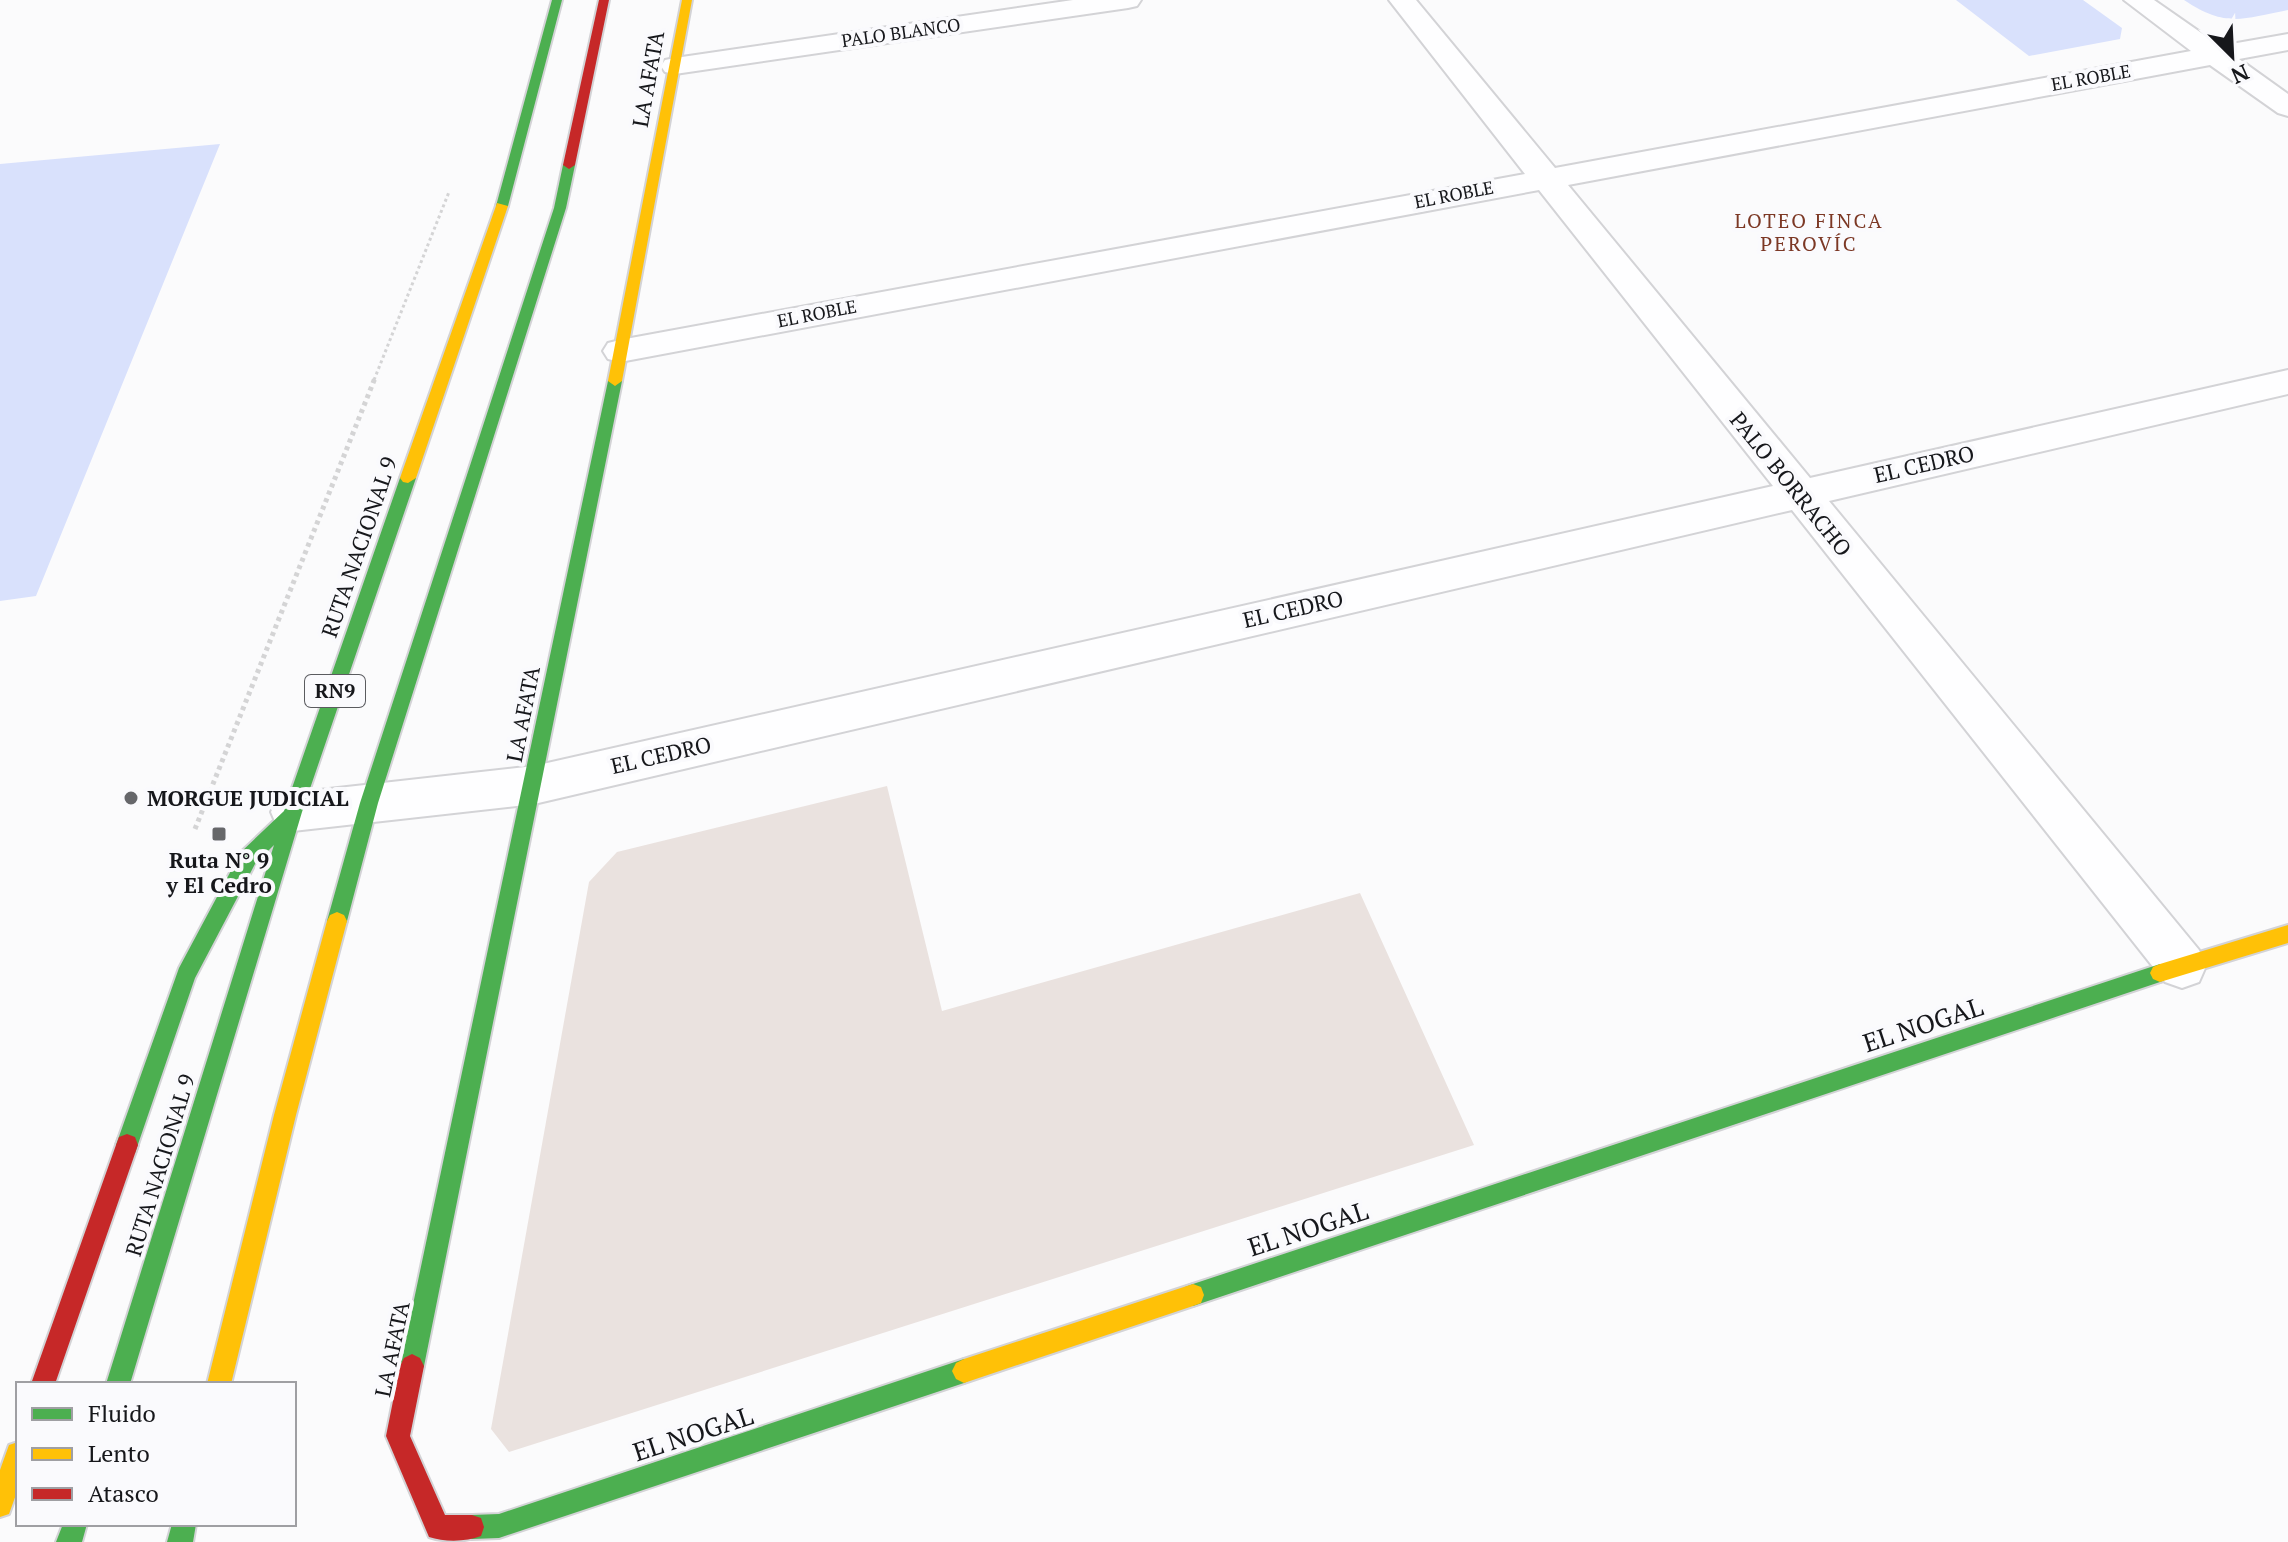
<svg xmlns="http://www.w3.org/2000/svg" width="2288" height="1542" viewBox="0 0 2288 1542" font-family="'PT Serif',serif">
<rect width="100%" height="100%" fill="#fbfbfc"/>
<path fill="#d9e1fc" d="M1956,0h127l39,28 -2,11 -91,17z
M2184,0h104v10c-46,9 -62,18 -104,-10z
M220,144l-184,452 -36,5v-437z"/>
<path fill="#eae2df" d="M887,786l55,225 418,-118 114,252 -965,307 -18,-23 98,-547 28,-30z"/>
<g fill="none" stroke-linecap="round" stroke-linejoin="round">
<defs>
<path id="street" d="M1073,0h68l-4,6 -9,2 -453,66 -10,-2 -4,-6 4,-6 10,-2z
M1389,0h27l139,168 636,-117 -67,-51h30l66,46 68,-12v16l-49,9 49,35v22l-10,-3 -68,-48 -642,120 242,293 478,-108v24l-459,107 370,449 7,16 -7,16 -17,6 -17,-6 -373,-472 -1258,294 -241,27 -16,-5 -6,-14 6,-14 16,-5 241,-27 1239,-280 -234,-296 -919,172 -12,-3 -5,-8 5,-8 12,-3 905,-166z"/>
<path id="fast" d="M552,0h10l-54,206 -6,4 -6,-4z
M569,161l6,4 -9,43 -188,595 -31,118 -3,6 -7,3 -7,-3 -3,-6 33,-118 194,-595 9,-43z
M615,376l7,5 -198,985 -4,8 -8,4 -8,-4 -4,-8 208,-985z
M408,473l8,5 -114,334 -172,572h-24l168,-539 -19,19 -60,114 -60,175 -8,3 -8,-3 -3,-8 63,-177 62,-116 43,-41 116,-333z
M2160,964l7,3 3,6 -3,6 -7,3 -967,324 -8,-3 -3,-8 3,-8 8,-3z
M964,1359l8,4 4,8 -4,8 -8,4 -465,155 -27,1 -9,-3 -3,-9 3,-9 9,-3 27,-1z
M63,1524h24l-5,18h-26z
M172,1524h24l-3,18h-26z"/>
<path id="slow" d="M682,0h10l-70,381 -7,5 -7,-5z
M497,203l11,3 -92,272 -8,5 -5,-1 -3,-4z
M337,912l7,3 3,6 -51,194 -65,269h-24l67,-269 53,-194 3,-6z
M2288,925v18l-128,39 -7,-3 -3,-6 3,-6 7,-3z
M1193,1284l8,3 3,8 -3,8 -8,3 -229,77 -8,-4 -4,-8 4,-8 8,-4z
M18,1442v47l-9,25 -9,3v-47l9,-25z"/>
<path id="jam" d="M599,0h10l-34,165 -6,4 -6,-4z
M127,1134l8,3 3,8 -83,239h-24l85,-239 3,-8z
M412,1354l8,4 4,8 -14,70 35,79h27l9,3 3,9 -3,9c-15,6 -37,6 -52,1l-43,-101 14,-70 4,-8z"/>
</defs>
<use href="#street" stroke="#d3d3d6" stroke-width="4"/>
<use href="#fast" stroke="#d3d3d6" stroke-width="4"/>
<use href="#slow" stroke="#d3d3d6" stroke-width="4"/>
<use href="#jam" stroke="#d3d3d6" stroke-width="4"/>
<path stroke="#d4d4d5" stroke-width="3" stroke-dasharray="3 3" stroke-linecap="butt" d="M374,380l75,-188"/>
<path stroke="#d4d4d5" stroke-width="5" stroke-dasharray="4 4" stroke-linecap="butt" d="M195,829l180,-451"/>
<use href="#street" fill="#fefeff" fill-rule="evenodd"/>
<use href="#fast" fill="#4caf50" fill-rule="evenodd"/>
<use href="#slow" fill="#ffc107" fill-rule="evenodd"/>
<use href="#jam" fill="#c62828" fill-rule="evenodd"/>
</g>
<g fill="#66676a" stroke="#fafafd" stroke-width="3">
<circle cx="131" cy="798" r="8"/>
<rect x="211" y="826" width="16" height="16" rx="4"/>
</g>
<g text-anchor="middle" stroke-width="8" stroke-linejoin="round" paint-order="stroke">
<g font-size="18" fill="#16171b" stroke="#fafafd">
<text transform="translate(901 33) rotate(-8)" y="6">PALO BLANCO</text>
<text transform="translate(2091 78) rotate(-10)" y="6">EL ROBLE</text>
<text transform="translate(1454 195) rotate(-11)" y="6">EL ROBLE</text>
<text transform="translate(817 314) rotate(-11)" y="6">EL ROBLE</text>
</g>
<g font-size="20" letter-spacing="2" fill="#7c3825" stroke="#fafafd">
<text x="1809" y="228">LOTEO FINCA<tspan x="1809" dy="23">PEROVÍC</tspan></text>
</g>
<rect fill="#fafafd" stroke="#5a5b5f" stroke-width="2" x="305" y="675" width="60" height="32" rx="6"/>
<g font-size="20" font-weight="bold" fill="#16171b">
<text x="335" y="698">RN9</text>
</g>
<g font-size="22" fill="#16171b" stroke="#fafafd">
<text transform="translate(648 79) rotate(-80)" y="8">LA AFATA</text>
<text transform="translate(1924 464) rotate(-13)" y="8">EL CEDRO</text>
<text transform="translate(1791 484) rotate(51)" y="8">PALO BORRACHO</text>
<text transform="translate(359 547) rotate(-71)" y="8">RUTA NACIONAL 9</text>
<text transform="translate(1293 609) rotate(-13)" y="8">EL CEDRO</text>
<text transform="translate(523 714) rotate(-79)" y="8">LA AFATA</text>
<text transform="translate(661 755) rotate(-13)" y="8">EL CEDRO</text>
<text transform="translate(160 1165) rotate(-73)" y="8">RUTA NACIONAL 9</text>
<text transform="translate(392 1349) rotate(-78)" y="8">LA AFATA</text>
</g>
<g font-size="22" font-weight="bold" fill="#16171b" stroke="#fafafd" text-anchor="start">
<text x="147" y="806">MORGUE JUDICIAL</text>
<text x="219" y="868" text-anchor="middle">Ruta N° 9<tspan x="219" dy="25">y El Cedro</tspan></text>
</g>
<g font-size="26" fill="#16171b" stroke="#fafafd">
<text transform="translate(1923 1025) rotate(-18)" y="9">EL NOGAL</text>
<text transform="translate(1308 1229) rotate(-18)" y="9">EL NOGAL</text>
<text transform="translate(693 1434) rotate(-18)" y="9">EL NOGAL</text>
</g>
</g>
<rect x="16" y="1382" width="280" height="144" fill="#fafafd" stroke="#9f9fa3" stroke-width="2"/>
<rect x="32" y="1408" width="40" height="12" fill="#4caf50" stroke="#9f9fa3" stroke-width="2"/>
<text x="88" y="1422" font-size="24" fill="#16171b">Fluido</text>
<rect x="32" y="1448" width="40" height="12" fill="#ffc107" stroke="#9f9fa3" stroke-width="2"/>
<text x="88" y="1462" font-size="24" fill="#16171b">Lento</text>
<rect x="32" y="1488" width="40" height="12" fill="#c62828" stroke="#9f9fa3" stroke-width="2"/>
<text x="88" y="1502" font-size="24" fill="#16171b">Atasco</text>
<g transform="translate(2232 56) rotate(156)" stroke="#fafafd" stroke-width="6" paint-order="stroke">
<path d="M0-6L14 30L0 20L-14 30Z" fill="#16171b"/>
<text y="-12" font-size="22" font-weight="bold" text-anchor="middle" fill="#16171b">N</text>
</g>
</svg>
